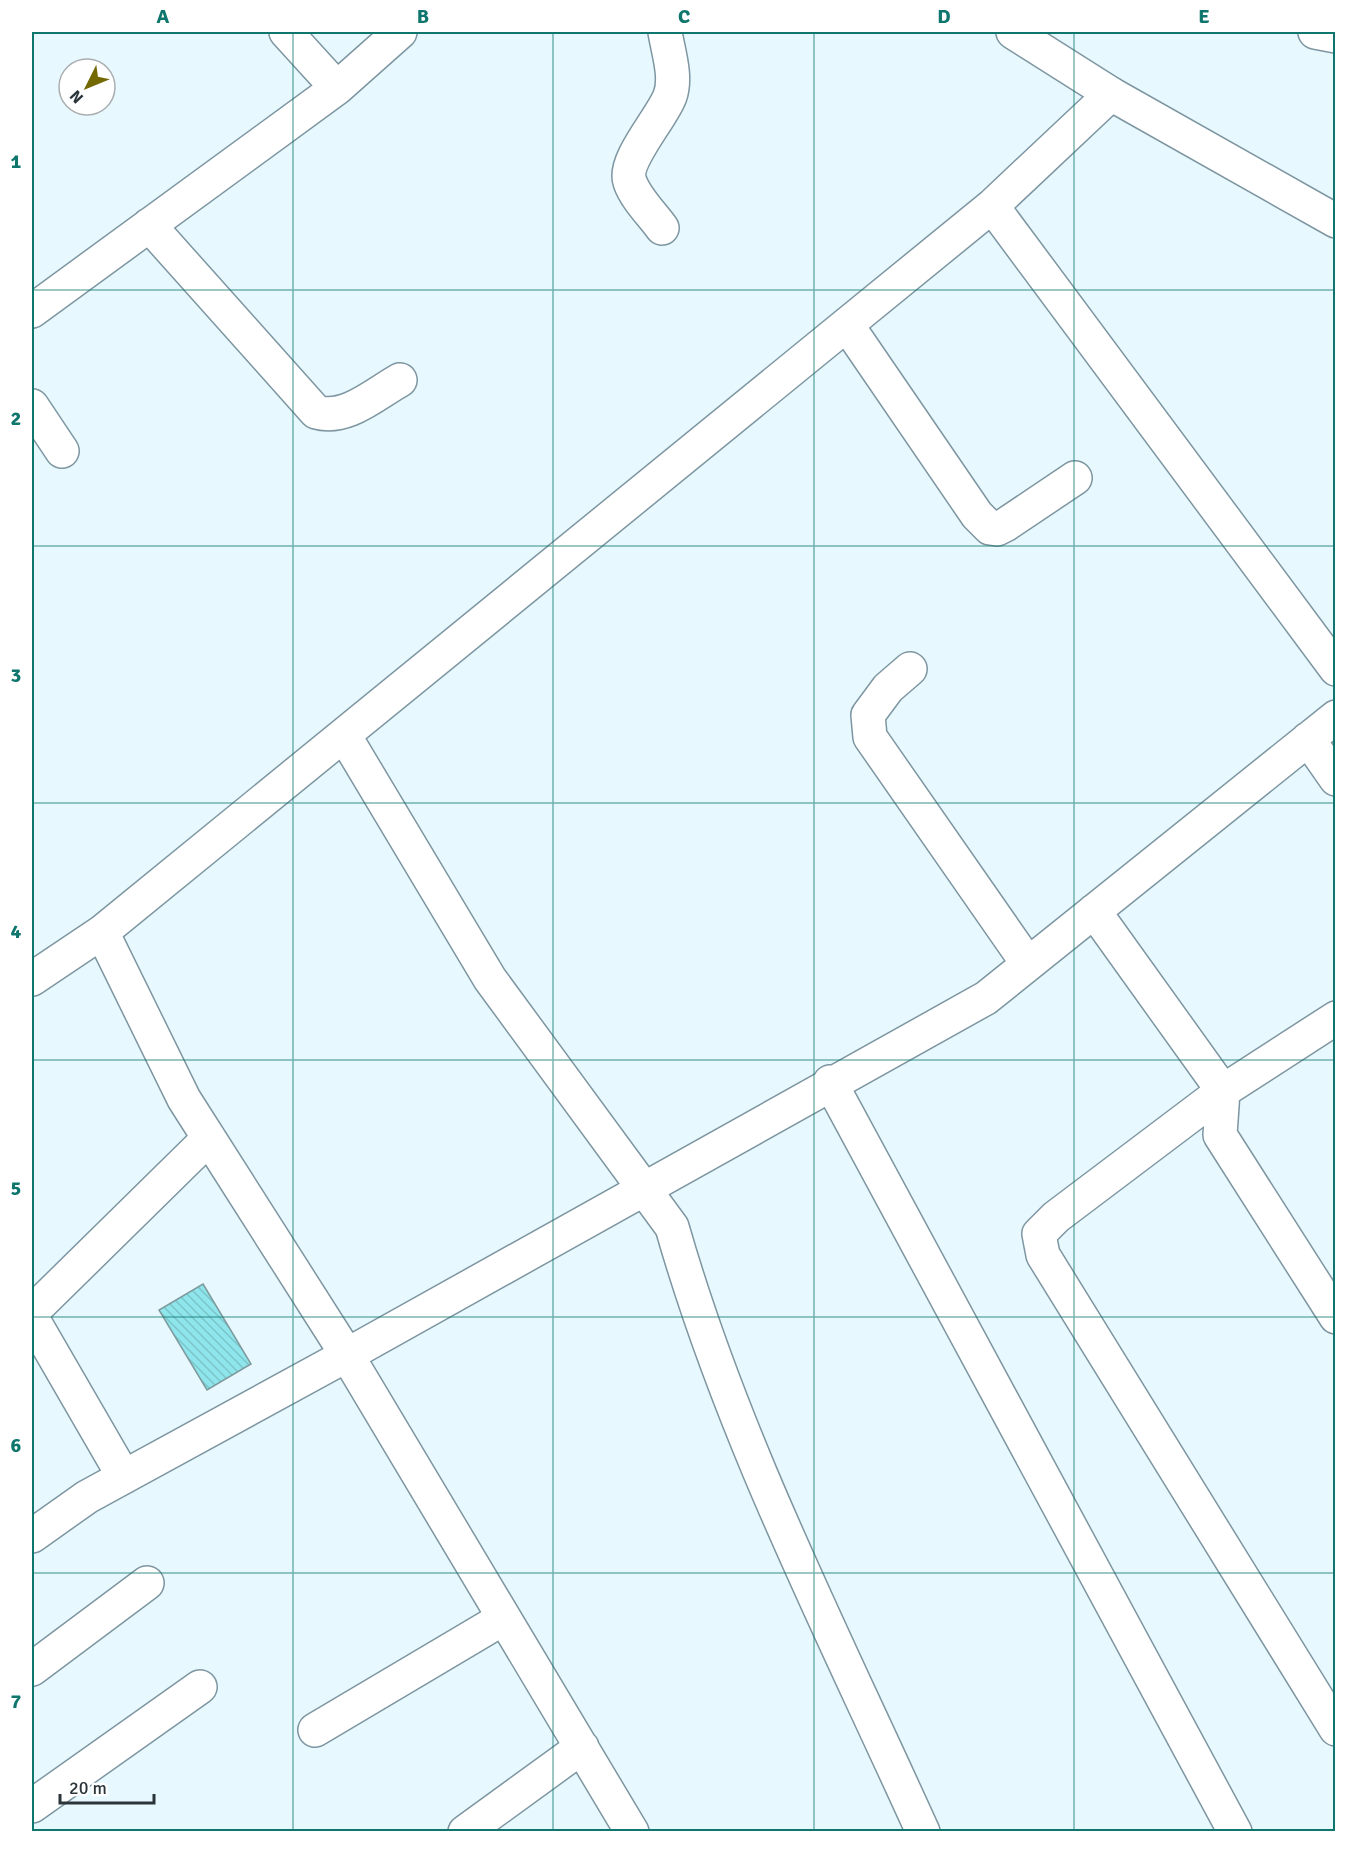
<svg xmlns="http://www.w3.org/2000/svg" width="1367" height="1863" viewBox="0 0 1367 1863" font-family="Signika,sans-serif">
<defs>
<pattern id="building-back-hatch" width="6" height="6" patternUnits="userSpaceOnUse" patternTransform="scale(1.5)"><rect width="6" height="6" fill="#8ee5eb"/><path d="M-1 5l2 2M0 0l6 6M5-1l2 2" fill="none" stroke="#7bc5ca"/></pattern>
</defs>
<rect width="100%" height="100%" fill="#e8f8ff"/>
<path fill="url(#building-back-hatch)" stroke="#7d9a9c" stroke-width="1.5" d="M203,1284l48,80 -44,26 -48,-80z"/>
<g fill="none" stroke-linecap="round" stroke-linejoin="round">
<defs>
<path id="minor" d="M286,32l51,56 63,-56
M1315,32l21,4
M1111,94l-119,112 -890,726 82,167 163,256 639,-357 350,-281
M992,206l344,463
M149,225l167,187c30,9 59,-18 84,-32
M662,228c-10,-14 -26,-29 -32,-46 -8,-21 32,-64 40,-86 7,-19 -2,-45 -5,-64
M32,311l305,-223
M847,325l130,190 13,13 7,1 8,-4 70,-47
M32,406l30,45
M910,669l-22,19 -20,27 2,22 158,227
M344,735l146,244 182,248c60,210 161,406 251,605
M1308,739l28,40
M1094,911l129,180 -3,44 116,182
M32,979l70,-47
M1336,1018l-113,73 -167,126 -17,17 4,21 293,474
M830,1082l405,750
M32,1312l177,-174
M32,1318l92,159
M32,1536l55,-39 260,-142 285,477
M32,1669l115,-86
M315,1730l189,-112
M32,1806l168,-119
M465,1832l117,-85"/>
<path id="tertiary" d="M1013,32l98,62 225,127"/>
</defs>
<use href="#minor" stroke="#7d96a1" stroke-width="36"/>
<use href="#tertiary" stroke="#7d96a1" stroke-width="36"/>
<use href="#minor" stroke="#fff" stroke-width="33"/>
<use href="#tertiary" stroke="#fff" stroke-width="33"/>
</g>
<path fill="none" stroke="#0f766e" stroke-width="1.5" stroke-opacity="0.55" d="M293,32v1800M553,32v1800M814,32v1800M1074,32v1800M32,290h1304M32,546h1304M32,803h1304M32,1060h1304M32,1317h1304M32,1573h1304"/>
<rect width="1367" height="1863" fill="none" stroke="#ffffff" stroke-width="66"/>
<g transform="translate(87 87) rotate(227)"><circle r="28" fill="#ffffff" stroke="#aaaeb0" stroke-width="1.5"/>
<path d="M0-4.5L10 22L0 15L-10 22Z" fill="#746900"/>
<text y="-9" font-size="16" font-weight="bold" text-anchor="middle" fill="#2a3439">N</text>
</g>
<path d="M60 1794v9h94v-9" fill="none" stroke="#2a3439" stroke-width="3"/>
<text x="69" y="1794" font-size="18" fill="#2a3439" stroke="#ffffff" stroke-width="4.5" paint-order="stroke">20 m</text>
<rect x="33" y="33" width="1301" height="1797" fill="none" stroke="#0f766e" stroke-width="2"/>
<g font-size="20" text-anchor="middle" font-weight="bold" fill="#0f766e">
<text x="163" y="23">A</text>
<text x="423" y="23">B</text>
<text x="684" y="23">C</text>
<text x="944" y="23">D</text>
<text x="1204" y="23">E</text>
<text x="16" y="168">1</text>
<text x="16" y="425">2</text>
<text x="16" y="682">3</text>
<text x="16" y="938">4</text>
<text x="16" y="1195">5</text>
<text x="16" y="1452">6</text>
<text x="16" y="1708">7</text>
</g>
</svg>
